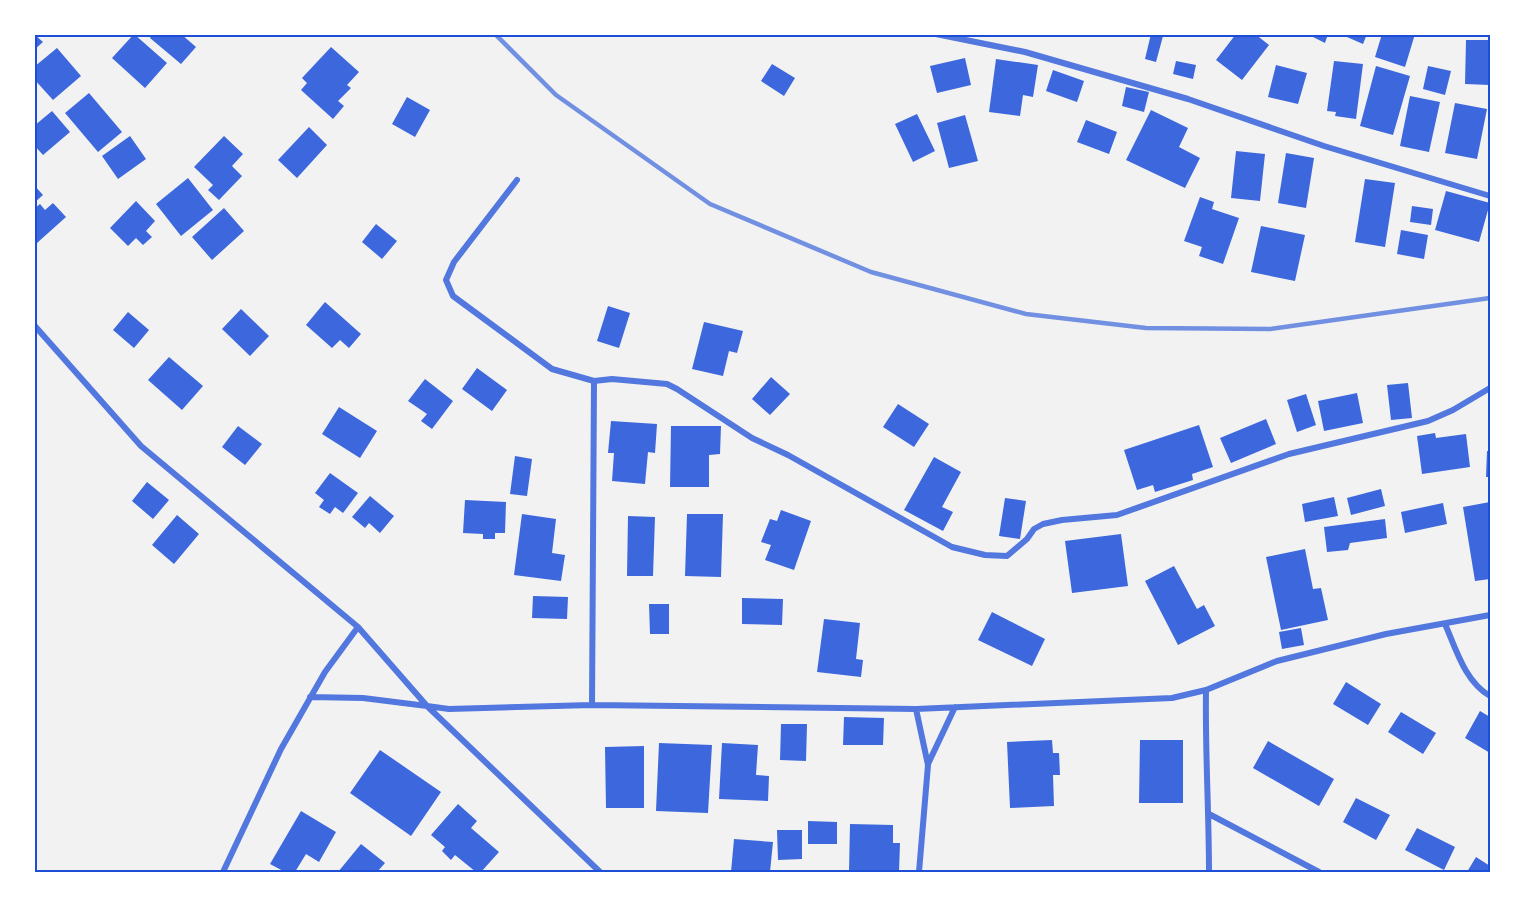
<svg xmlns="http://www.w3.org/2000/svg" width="1525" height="907" viewBox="0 0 1525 907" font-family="'Playfair Display',serif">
<rect width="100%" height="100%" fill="#f2f2f2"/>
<path fill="#3d67dc" d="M34,34l9,8 -9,8z
M134,34l33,29 -22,25 -33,-30z
M153,34h28l15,13 -15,17 -31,-26z
M1151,34l12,2 -7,26 -11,-3z
M1236,34h19l14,11 -27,35 -26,-20z
M1307,34h21l-3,9z
M1340,34h27l-4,10z
M1382,34h33l-10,33 -30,-10z
M1466,40h24v45l-25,-1z
M331,47l28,25 -12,13 4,3 -13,13 6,5 -11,13 -32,-29 6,-7 -5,-5z
M57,48l24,28 -28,24 -19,-21v-12z
M965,58l6,27 -34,8 -7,-27z
M996,59l42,6 -5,32 -10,-2 -3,21 -31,-4z
M1176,61l20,4 -3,14 -20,-5z
M1334,61l29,3 -7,55 -21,-3 1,-4 -9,-1z
M772,64l23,14 -11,18 -23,-15z
M1276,65l31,8 -9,31 -30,-7z
M1376,66l34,10 -17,59 -33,-9z
M1428,66l23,5 -6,24 -22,-6z
M1053,70l31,11 -7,21 -31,-11z
M1126,87l23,5 -5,20 -22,-6z
M89,93l33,39 -24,20 -33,-39z
M1410,96l30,6 -11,50 -29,-6z
M407,97l23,13 -15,27 -23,-13z
M1455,103l32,6 -10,50 -32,-6z
M1151,110l37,18 -9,19 21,11 -15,30 -59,-28z
M52,111l18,21 -27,23 -9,-10v-19z
M917,114l18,37 -22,11 -18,-38z
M965,115l13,46 -29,7 -12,-45z
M1086,120l31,12 -8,22 -32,-12z
M309,127l18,18 -30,33 -19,-18z
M130,136l16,23 -28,20 -16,-23z
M224,136l19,18 -11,12 10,10 -23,24 -11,-10 5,-5 -19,-18z
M1236,151l29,3 -5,47 -29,-3z
M1286,153l28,5 -8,50 -28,-5z
M188,178l25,32 -32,26 -25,-32z
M1365,179l30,4 -10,64 -30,-5z
M34,185l9,10 -9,8z
M1446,191l44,12 -11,39 -44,-12z
M1200,197l14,5 -2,7 27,9 -16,46 -24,-8 3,-9 -18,-6z
M136,201l19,20 -9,10 6,6 -9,8 -7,-7 -8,8 -18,-18z
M53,203l13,14 -29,26 -3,-3v-31l6,-5 5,6z
M1412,206l21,3 -2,16 -21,-3z
M224,208l20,23 -32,29 -20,-23z
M376,224l21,17 -15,18 -20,-17z
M1261,226l44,9 -10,46 -44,-9z
M1401,230l27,5 -4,24 -27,-5z
M325,302l36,32 -12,14 -9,-8 -8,8 -26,-23z
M608,306l22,7 -11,35 -22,-7z
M241,309l28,27 -19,20 -28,-27z
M128,312l21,18 -15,18 -21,-18z
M704,322l39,9 -6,22 -8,-2 -6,25 -31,-7z
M169,357l34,29 -21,24 -34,-30z
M477,368l30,22 -15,21 -30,-22z
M771,377l19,17 -20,21 -18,-16z
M425,379l28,22 -21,28 -11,-8 6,-7 -19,-13z
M1408,383l4,35 -21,2 -4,-35z
M1357,393l6,30 -39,8 -6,-30z
M1306,394l10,31 -19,7 -10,-32z
M898,404l31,20 -15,23 -31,-20z
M339,407l38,24 -17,27 -38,-24z
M1266,419l10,25 -45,19 -11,-25z
M611,421l46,3 -2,29 -7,-1 -3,32 -33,-3 2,-28h-6z
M1199,425l14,42 -21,7 1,6 -38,12 -2,-7 -16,5 -13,-40z
M238,426l24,18 -17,21 -23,-18z
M671,426h50l-1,28 -11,1v32h-39z
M1435,433l1,5 30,-4 4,33 -48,7 -5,-38z
M1487,451h3v26h-4z
M515,456l17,3 -5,37 -17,-2z
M934,457l27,15 -19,35 11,5 -10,19 -39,-21z
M330,473l28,20 -15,20 -8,-6 -5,7 -11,-7 5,-7 -9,-7z
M147,482l22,18 -16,19 -21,-18z
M1381,489l4,17 -34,9 -4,-17z
M370,496l24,20 -14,17 -11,-10 -4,5 -13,-11z
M1334,497l4,19 -33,6 -3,-18z
M1005,498l21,3 -6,38 -21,-3z
M465,500l41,2 -1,31h-10v6h-12v-5l-20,-1z
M1490,502v77l-15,2 -12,-74z
M1443,503l4,21 -42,9 -4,-21z
M781,510l30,11 -17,49 -29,-10 6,-15 -10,-3 9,-23 7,2z
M522,514l34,5 -4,34 13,2 -4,26 -47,-6z
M687,514h36l-2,63 -36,-1z
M177,515l22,19 -25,30 -22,-19z
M628,516l27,1 -2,59h-26z
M1385,519l2,19 -37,5 -2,7 -21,2 -3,-25z
M1121,534l7,52 -56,7 -7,-52z
M1305,549l8,40 8,-1 7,32 -47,10 -15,-73z
M1174,566l23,43 7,-4 11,21 -37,19 -33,-64z
M533,596l35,1 -1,22 -35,-1z
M742,598l41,1 -1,26 -40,-1z
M649,604h20v30h-19z
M992,612l53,27 -13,27 -54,-26z
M824,619l36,4 -4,36 7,1 -2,17 -44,-5z
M1301,628l3,17 -22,4 -3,-17z
M1346,682l35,22 -13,21 -35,-21z
M1480,711l10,6v36l-25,-15z
M1401,712l35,21 -13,21 -35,-22z
M844,717l40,1 -1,27h-40z
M781,724h26l-1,37 -26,-1z
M1052,740l1,13h6l1,22h-7l1,31 -44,2 -3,-66z
M1140,740h43v63h-44z
M1268,741l66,38 -15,27 -66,-38z
M659,743l53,2 -4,68 -52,-2z
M722,743l36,2 -2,30 13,1 -1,25 -49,-2z
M644,746v62h-38l-1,-61z
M380,750l61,42 -30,44 -61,-43z
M1356,798l34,17 -14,25 -33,-18z
M458,804l19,17 -6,7 28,24 -18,20h-5l-21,-17 -4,5 -9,-9 3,-4 -14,-12z
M301,811l35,21 -17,30 -13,-8 -11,18h-10l-15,-8z
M808,821l29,1v22h-29z
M850,824l43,1v18h7l-1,29h-50z
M1417,828l38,19 -11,23 -39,-20z
M777,830h25v29l-24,1z
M734,839l39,3 -3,30h-39z
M361,844l24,19 -8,9h-39z
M1476,857l14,9v6h-23z"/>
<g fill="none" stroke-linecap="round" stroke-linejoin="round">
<path stroke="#5277de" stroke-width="6" d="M936,34l89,18 163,47 136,47 166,50
M517,180l-63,82 -8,18 7,16 99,73 42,12 18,-2 55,5 10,5 75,49 36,17 164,92 33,8 22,1 20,-17 7,-10 9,-5 19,-4 55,-5 172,-61 139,-33 25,-11 37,-22
M34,325l107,121 217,181 69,79 22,3 143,-4 324,4 256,-11 34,-8 71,-29 109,-27 104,-19
M1445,624c11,25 20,58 45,72
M1206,690c-1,61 3,122 3,182
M310,697l53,1 64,8 173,166
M592,705l2,-324
M916,709l12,56 -9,107
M928,764l27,-57
M1209,814l110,58
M223,872l58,-123 44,-77 33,-45"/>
<path stroke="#7290e2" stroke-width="4.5" d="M495,34l61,61 154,109 161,68 155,42 120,14 124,1 220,-31"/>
</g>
<rect width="1525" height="907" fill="none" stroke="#ffffff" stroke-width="72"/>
<rect x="36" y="36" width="1453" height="835" fill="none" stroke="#1d4ed8" stroke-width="2"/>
</svg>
